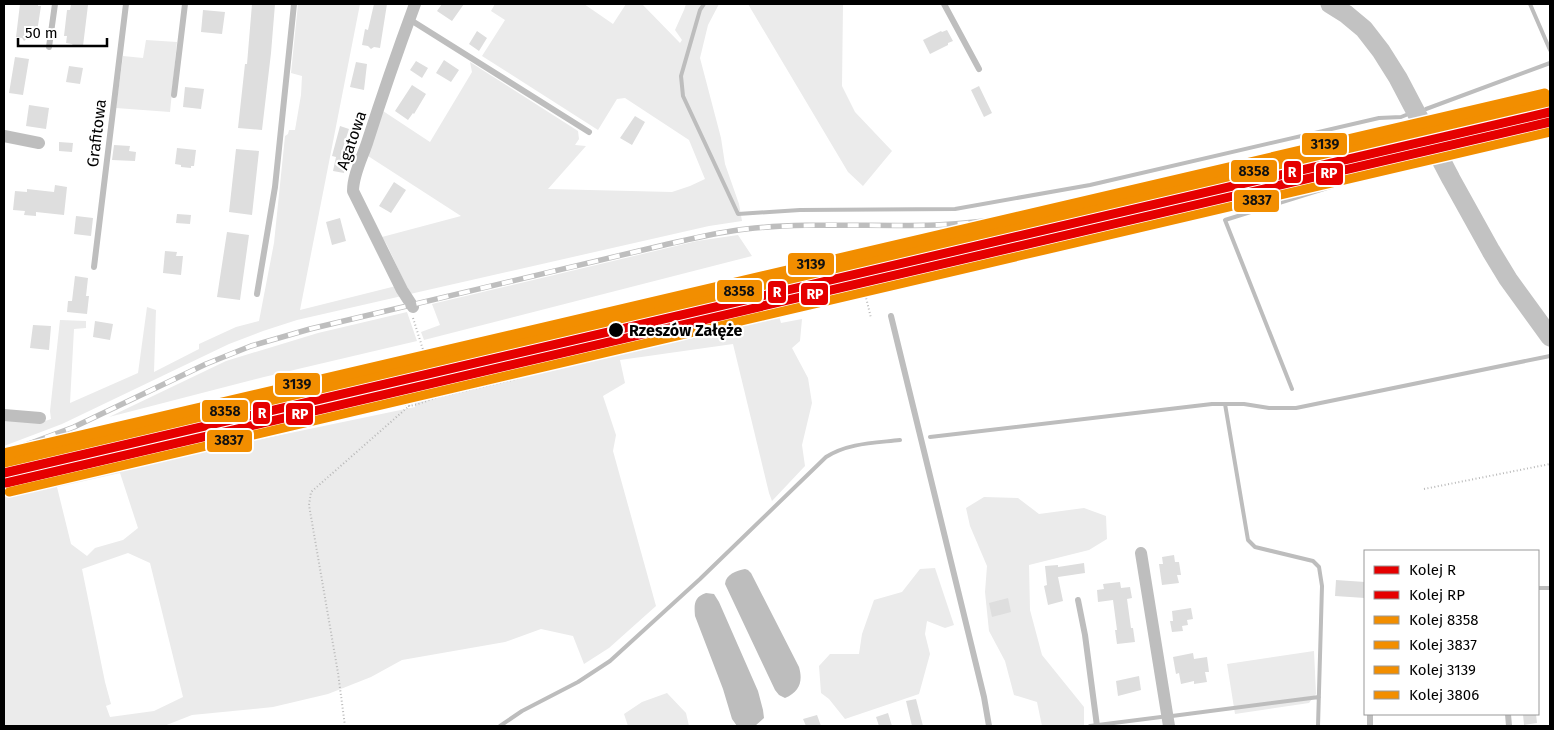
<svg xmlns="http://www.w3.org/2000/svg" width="1554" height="730" viewBox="0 0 1554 730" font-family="'Fira Sans',sans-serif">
<rect width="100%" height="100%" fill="#fff"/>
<path fill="#ebebeb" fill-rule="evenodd" d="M298,4h62l-60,306 96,-24 6,10 -105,24 -34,11 -34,13 -167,80 -58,22v-27c14,2 33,6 47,0l-1,-8 10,-91 26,1v7l-12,1 -4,74 68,-30 9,-66 9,3 -2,62 45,-23v-5l37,-17 23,-6 15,-78 11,-107 3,-2 1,-4h6l6,-35 1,-19 -11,-3z
M495,4h89l29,20 13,-20h16l38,39 2,-3 -7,-10 9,-20 2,-6h33l-11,21 -8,33 21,80 4,26 14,40 3,17 -33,5 -299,68 -23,-49 -5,-8 79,-21 -93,-60 15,-45 47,31 42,-70 -2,-10 108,69 1,8 -4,6 11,1 -38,43 124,3 18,-6 15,-7 -16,-39 -64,-42 -8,1 -19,31 -116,-74 23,-36 -14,-9z
M748,4h95l-1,82 13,26 37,39 -29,35 -15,-14z
M146,40l31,2 -7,70 -54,-4 7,-52 20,2z
M738,235l14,21 -328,84 -3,-8 19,-7 -8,-21 265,-63z
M775,302l6,21 21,-4 -2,22 -8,7 16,30 4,25 -10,42 3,21 -33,35 -3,-8 -36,-149 -113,16 5,23 -22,13 13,39 -3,16 43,155 -47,42 -25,16 -11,-28 -32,-7 -36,13 -103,18 -31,17 -43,17 -55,13 -81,8 -28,11h-160v-231l162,-37 8,1 30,-8 211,-44 -1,-13 19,-5c6,-11 72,-24 88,-28l2,5 15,-3 -1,-5 157,-37 1,4 14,-3 -1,-4zM120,473l18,55 -15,12 -28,8 -8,8 -16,-12 -14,-57zM128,553l22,10 33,134 -29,14 -44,6 -4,-11 5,-2 -6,-22 -23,-113z
M407,312l10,29 -153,36 -155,40 117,-56 92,-28z
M984,497l34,1 21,16 45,-6 22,8 1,23 -18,11 -60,15 1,45 12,45 42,52v19h-42l-5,-24 -23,-7 -9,-34 -16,-30 -4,-39 2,-26 -17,-40 -4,-18z
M935,568l19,57 -9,3 -18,-7 -2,13 5,20 -11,40 -74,25 -16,-20 -8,-6 -2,-27 11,-12h29l3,-20 12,-34 28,-8 18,-23z
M1314,651l2,43 -7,9 -74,11 -8,-50z
M667,693l19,20 3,13h-61l-4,-12 18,-12z"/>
<path fill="#bdbdbd" d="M745,569l3,1 3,3 48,94c4,14 1,25 -14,31l-6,-3 -4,-5 -50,-106c1,-10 11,-13 20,-15z
M706,593l8,1 5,8 39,89 5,19 1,8 -9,8h-18l-5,-7 -9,-30 -28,-73c-1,-12 -1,-19 11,-23z"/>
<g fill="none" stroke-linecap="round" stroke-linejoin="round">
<path stroke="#bdbdbd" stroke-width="4" d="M704,4l-4,6 -19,66 2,20 55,118 62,-4 155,-1 135,-24 289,-67 22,-1 5,-2
M1530,4l20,46
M1426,109l124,-46
M1442,152l108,-25
M1292,389l-67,-169 208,-65
M1225,404l23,136 7,7 58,14 6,6 3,19 -4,140
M930,437l282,-33h32l25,4h27l254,-52
M1538,588h12
M1172,716l147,-19
M500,726l22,-15 56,-29 32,-21 90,-82 126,-122c22,-14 48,-14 74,-17
M1090,726l71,-9"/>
</g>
<path fill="#dedede" d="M20,4h18v2h3l-4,26h-2l-1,7 -6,-1 -4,3 -2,-3 -6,-1z
M71,4l17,1 -5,41 -6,-1 -3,2 -2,-3 -6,-1 1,-7h-3l3,-26h3z
M252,4h23l-4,49 -9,77 -24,-2 7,-64h2z
M374,4h13l-7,44 -6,-1 -3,2 -3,-3 -6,-1 3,-16 3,1z
M442,4h22l-12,17 -15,-10z
M203,10l22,2 -3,22 -21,-2z
M947,30l6,11 -5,2v2l-18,9 -7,-14 18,-9 1,1z
M477,31l10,7 -8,13 -10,-7z
M15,57l14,2 -6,36 -14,-2z
M444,60l15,10 -8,12 -15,-9z
M416,61l12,7 -6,10 -12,-8z
M356,62l11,2 -3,26 -14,-3z
M69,66l14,2 -3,16 -14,-2z
M412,85l14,9 -12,20 -1,-1 -5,7 -13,-9z
M979,86l13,27 -8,4 -13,-27z
M185,87l19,2 -3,20 -18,-2z
M29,105l20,3 -3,21 -20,-3z
M635,116l10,6 -13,23 -12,-7z
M340,126l9,3 -7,22 6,1 -4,21 -11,-2 3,-14 -4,-1z
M59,142l14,1 -1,9 -13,-1z
M114,145l16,1 -1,5 7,1 -1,9 -23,-1z
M177,148l19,2 -2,16h-3v2l-10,-1v-2l-6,-1z
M236,149l23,2 -7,64 -23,-3z
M394,182l12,8 -15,23 -12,-7z
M55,185l12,2 -3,28 -28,-3v4l-12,-1 1,-4 -12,-1 2,-19 12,1v-3l27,3z
M177,214l14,1 -1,9 -14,-1z
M76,216l17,2 -2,18 -17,-2z
M340,218l6,23 -14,4 -6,-23z
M227,232l22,3 -9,65 -23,-3z
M165,251l12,1 -1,4h7l-2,19 -18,-2z
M75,276l13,2 -2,18h3l-2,18 -20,-2 1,-11h4z
M95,321l18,3 -3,16 -17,-3z
M33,325l18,1 -2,24 -19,-2z
M1174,555l1,7h4l2,13h-4l2,8 -17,2 -3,-21h4l-1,-7z
M1084,563l1,10 -27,4 5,24 -15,4 -4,-19 3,-1 -2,-19 13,-1v2z
M1336,580l29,2v16l-30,-2z
M1120,582l1,6 9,-1 2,11 -5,1 4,29h2l2,14 -18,2 -2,-14h2l-4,-30 -15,2 -1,-12 7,-1 -1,-5z
M1008,598l3,14 -19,5 -3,-14z
M1191,608l2,11 -6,1 1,5 -6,1 1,5 -11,1 -2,-11h3l-1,-10z
M1193,653l1,6 13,-2 2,15h-4l2,10 -13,2v-3l-13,3 -2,-11 -3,1 -3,-17z
M1139,676l2,14 -23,6 -2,-15z
M916,699l7,27h-11l-6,-25z
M888,713l4,13h-13l-3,-9z
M1523,714h13l1,9 -13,2z
M817,715l4,11h-15l-3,-7z"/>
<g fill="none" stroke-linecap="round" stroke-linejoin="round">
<path stroke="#b9b9b9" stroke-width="2" stroke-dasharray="1 2.5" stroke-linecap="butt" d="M413,318l12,38
M458,352l-22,5 -6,-2 -8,2v4l5,-1 3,20 3,-1 1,4 8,-4 366,-87h6l48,-11 9,37
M4,487l251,-60 108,-28 27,-1 19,8 9,-2 20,-7 74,-17 58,-19 92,-22 38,-2 33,-15 70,-17 19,-2 24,-12 98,-29 143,-29 334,-80
M1424,489l126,-25
M345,726l-7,-53 -29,-168 2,-13 98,-86 4,-6 -1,-7 19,-5v-4l3,-1"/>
<path stroke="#bebebe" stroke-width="6" d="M944,4l35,65
M409,19l180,113
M49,47l6,-43
M174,95l11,-91
M94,267l32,-263
M257,294l18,-107 19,-183
M891,316l93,381 5,29
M1078,600l7,35 12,91
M1370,714v12
M1508,714l1,12"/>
<path stroke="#bebebe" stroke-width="12" d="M4,136l35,7
M413,307l-11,-17 -49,-99c0,-16 9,-33 14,-48 15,-47 31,-93 48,-139
M4,415l36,3
M1141,553l28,173"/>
<path stroke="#c2c2c2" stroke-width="19" d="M1330,4l16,10 18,15 17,22 17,27 53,101 40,72 17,28 42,58"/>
<defs>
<path id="rail" d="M4,453l70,-26 132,-63 45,-18 59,-17 354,-84c27,-6 54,-13 82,-16 63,-7 127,-2 190,-4 45,-2 89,-9 132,-19l482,-112"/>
</defs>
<use href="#rail" stroke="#bebebe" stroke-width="5.5"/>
<use href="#rail" stroke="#fff" stroke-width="4" stroke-dasharray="11" stroke-linecap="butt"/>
<defs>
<path id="rail-1" d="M4,473l1546,-361"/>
<path id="rail-2" d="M6,483l1544,-361"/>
<path id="rail-3" d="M4,463l1544,-361"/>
<path id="rail-4" d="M9,492l1541,-360"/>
<path id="rail-5" d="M4,453l1541,-360"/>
<path id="rail-6" d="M4,455l1544,-360"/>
</defs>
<use href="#rail-1" stroke="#fff" stroke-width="12"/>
<use href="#rail-2" stroke="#fff" stroke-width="12"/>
<use href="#rail-3" stroke="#fff" stroke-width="12"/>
<use href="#rail-4" stroke="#fff" stroke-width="12"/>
<use href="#rail-5" stroke="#fff" stroke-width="12"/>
<use href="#rail-6" stroke="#fff" stroke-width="12"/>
<use href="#rail-1" stroke="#e50000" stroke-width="9"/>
<use href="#rail-2" stroke="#e50000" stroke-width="9"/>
<use href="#rail-3" stroke="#f28e00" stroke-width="9"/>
<use href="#rail-4" stroke="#f28e00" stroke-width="9"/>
<use href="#rail-5" stroke="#f28e00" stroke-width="9"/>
<use href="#rail-6" stroke="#f28e00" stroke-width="9"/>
</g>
<circle fill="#000" stroke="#fff" stroke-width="2" cx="616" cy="330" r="8"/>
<g text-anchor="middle" stroke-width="4.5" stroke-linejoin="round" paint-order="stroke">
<g font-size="16" fill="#000" stroke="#fff">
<text transform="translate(96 133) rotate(-83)" y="6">Grafitowa</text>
<text transform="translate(351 140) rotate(-71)" y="6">Agatowa</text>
</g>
<g font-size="16" font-weight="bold" fill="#000" stroke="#fff" text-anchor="start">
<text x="629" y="336">Rzeszów Załęże</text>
</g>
</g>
<g stroke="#fff" stroke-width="2">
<rect x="1301" y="132" width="47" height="24" rx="5" fill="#f28e00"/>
<rect x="1230" y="159" width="48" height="24" rx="5" fill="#f28e00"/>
<rect x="1283" y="160" width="19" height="24" rx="5" fill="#e50000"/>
<rect x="1315" y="162" width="29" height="24" rx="5" fill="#e50000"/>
<rect x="1233" y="189" width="47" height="24" rx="5" fill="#f28e00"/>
<rect x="787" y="252" width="48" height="24" rx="5" fill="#f28e00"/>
<rect x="716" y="279" width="47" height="24" rx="5" fill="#f28e00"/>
<rect x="767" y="280" width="20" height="24" rx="5" fill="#e50000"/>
<rect x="800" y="282" width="29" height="24" rx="5" fill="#e50000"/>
<rect x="274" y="372" width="47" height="24" rx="5" fill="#f28e00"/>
<rect x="201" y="399" width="48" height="24" rx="5" fill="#f28e00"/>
<rect x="252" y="401" width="19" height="24" rx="5" fill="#e50000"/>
<rect x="285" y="402" width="29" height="24" rx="5" fill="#e50000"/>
<rect x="206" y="429" width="47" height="24" rx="5" fill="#f28e00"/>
</g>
<g font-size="14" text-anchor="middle" font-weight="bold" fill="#fff">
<text x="1292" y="177">R</text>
<text x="1329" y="178">RP</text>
<text x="777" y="297">R</text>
<text x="815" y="299">RP</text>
<text x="262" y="418">R</text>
<text x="300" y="419">RP</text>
</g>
<g font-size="14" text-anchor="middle" font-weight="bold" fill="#111">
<text x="1325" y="149">3139</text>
<text x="1254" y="176">8358</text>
<text x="1257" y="205">3837</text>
<text x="811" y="269">3139</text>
<text x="739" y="296">8358</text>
<text x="297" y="389">3139</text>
<text x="225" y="416">8358</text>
<text x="229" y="445">3837</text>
</g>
<rect width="1554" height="730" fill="none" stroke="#000000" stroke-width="10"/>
<rect x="1364" y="550" width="175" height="165" fill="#ffffff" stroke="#999999"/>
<rect x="1374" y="566" width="25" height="8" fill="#e50000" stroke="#999999"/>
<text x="1409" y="575" font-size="15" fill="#000000">Kolej R</text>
<rect x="1374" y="591" width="25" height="8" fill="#e50000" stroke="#999999"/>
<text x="1409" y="600" font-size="15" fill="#000000">Kolej RP</text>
<rect x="1374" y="616" width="25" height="8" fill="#f28e00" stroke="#999999"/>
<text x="1409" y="625" font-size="15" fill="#000000">Kolej 8358</text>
<rect x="1374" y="641" width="25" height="8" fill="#f28e00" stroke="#999999"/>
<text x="1409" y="650" font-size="15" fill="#000000">Kolej 3837</text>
<rect x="1374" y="666" width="25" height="8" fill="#f28e00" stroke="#999999"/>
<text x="1409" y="675" font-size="15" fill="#000000">Kolej 3139</text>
<rect x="1374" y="691" width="25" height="8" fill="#f28e00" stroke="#999999"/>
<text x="1409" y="700" font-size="15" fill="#000000">Kolej 3806</text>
<path d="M18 38v8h89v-8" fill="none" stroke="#000000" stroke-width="2.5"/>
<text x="25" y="38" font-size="15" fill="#000000" stroke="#ffffff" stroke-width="4" paint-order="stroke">50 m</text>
</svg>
